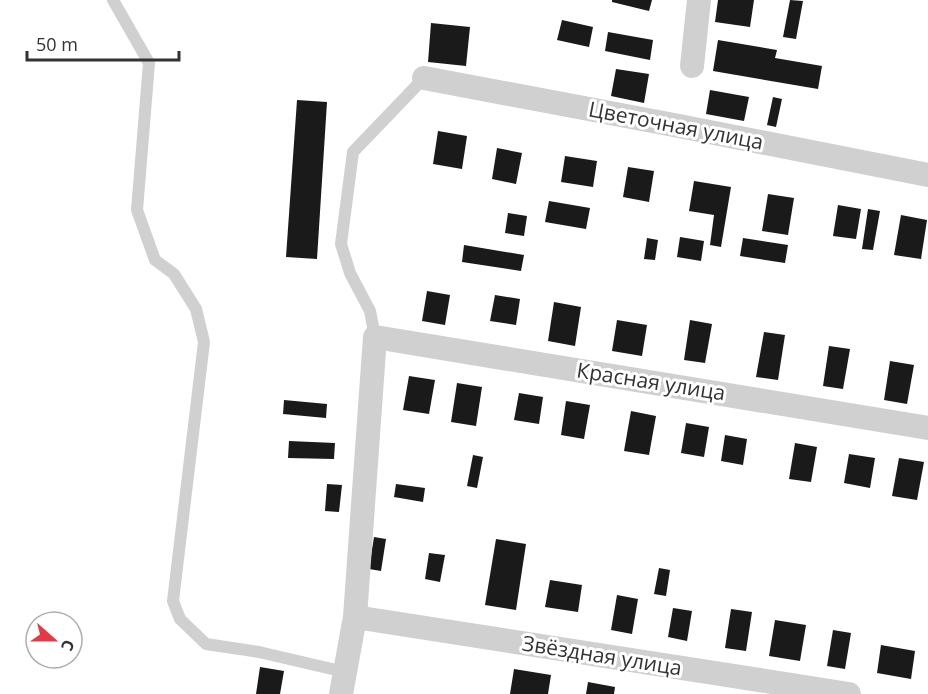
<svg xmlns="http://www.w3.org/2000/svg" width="928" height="694" viewBox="0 0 928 694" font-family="'Open Sans',sans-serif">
<rect width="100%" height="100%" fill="#fff"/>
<path fill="#1a1a1a" d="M612,0h40l-3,11 -37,-9z
M718,0h36l-4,27 -35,-5z
M790,0l13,1 -7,38 -13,-2z
M562,20l31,7 -4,20 -32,-7z
M431,23l39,4 -4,39 -38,-4z
M608,32l45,8 -3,20 -45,-9z
M718,40l59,10 -2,8 47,8 -4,23 -105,-18z
M616,69l33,5 -5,29 -33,-7z
M710,90l39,7 -5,24 -38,-7z
M773,97l9,2 -6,28 -9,-2z
M297,100l30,2 -10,157 -31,-2z
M438,131l29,5 -5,33 -29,-5z
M497,148l25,5 -6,31 -24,-5z
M565,156l32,5 -4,26 -32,-5z
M628,167l26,4 -5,31 -26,-5z
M694,181l37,6 -10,60 -11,-2 4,-30 -25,-4z
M768,194l26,4 -6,37 -26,-4z
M549,201l41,7 -4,21 -41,-7z
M838,205l23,4 -5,30 -23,-3z
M868,209l12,2 -7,39 -11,-1z
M508,213l19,3 -3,20 -19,-3z
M901,215l26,5 -6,39 -27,-4z
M680,237l24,4 -3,20 -24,-4z
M647,238l11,2 -3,20 -11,-1z
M743,238l45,7 -3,18 -45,-7z
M464,245l60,10 -3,16 -59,-9z
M427,291l23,4 -5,30 -23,-4z
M495,295l25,4 -4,26 -26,-4z
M554,302l27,5 -6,39 -27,-5z
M617,320l30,5 -5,31 -30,-5z
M690,320l22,4 -7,39 -21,-3z
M764,332l21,3 -7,45 -22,-3z
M829,346l21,3 -7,40 -20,-3z
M890,361l24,4 -7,39 -23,-4z
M409,376l26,4 -6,34 -26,-4z
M457,383l25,4 -6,39 -25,-4z
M519,393l24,4 -4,27 -25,-4z
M284,400l43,4 -1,14 -43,-4z
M566,401l24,4 -6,34 -23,-4z
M631,411l25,5 -7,39 -25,-4z
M686,423l23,4 -5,30 -23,-4z
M725,435l22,4 -4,26 -22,-4z
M289,441l46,2 -1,16 -46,-1z
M795,443l22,4 -6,35 -22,-3z
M849,454l26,4 -5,30 -26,-5z
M473,455l10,2 -6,31 -10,-2z
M899,458l25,4 -7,38 -25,-4z
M327,484l15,1 -3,27 -14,-1z
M396,484l29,4 -2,14 -29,-5z
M374,537l12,2 -5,32 -12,-2z
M496,539l30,5 -10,66 -31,-5z
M429,553l16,2 -5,27 -15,-3z
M659,568l11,2 -4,26 -12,-2z
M550,580l32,5 -4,27 -33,-5z
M617,595l21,4 -6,35 -21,-4z
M673,608l19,3 -5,30 -19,-4z
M731,609l21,3 -6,39 -21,-3z
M775,620l31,5 -6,36 -31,-5z
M833,630l18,3 -6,36 -18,-3z
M881,645l34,6 -4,28 -34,-6z
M260,667l24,4 -4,23h-24z
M514,669l37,6 -3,19h-38z
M588,682l27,5 -1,7h-28z"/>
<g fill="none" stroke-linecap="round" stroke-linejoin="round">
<path stroke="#d0d0d0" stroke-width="12" d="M113,0l36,63 -12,147 18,50 19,14 22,35 8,33 -31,259 7,18 26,25 53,8 86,20
M375,337l-5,-26 -20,-38 -9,-29 12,-92 71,-74"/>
<path stroke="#d0d0d0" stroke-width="24" d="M692,66l7,-66
M424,78l255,48 249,49
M355,617l494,77
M341,694l14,-77 20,-280 553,91"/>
</g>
<g text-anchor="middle" stroke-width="6" stroke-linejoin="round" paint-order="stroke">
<g font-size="21" fill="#333" stroke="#fff">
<text transform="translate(676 126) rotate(11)" y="7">Цветочная улица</text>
<text transform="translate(651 382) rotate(9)" y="7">Красная улица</text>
<text transform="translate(602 656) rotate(9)" y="7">Звёздная улица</text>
</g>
</g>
<g transform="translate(54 640) rotate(111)"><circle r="28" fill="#ffffff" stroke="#adadad" stroke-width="1.5"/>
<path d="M0-4.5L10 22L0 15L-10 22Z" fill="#e63946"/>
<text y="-9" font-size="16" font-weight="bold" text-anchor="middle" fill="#333333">С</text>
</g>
<path d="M27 51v9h152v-9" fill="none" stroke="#333333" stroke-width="3"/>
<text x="36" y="51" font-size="18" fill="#333333" stroke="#ffffff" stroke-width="4.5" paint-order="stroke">50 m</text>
</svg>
